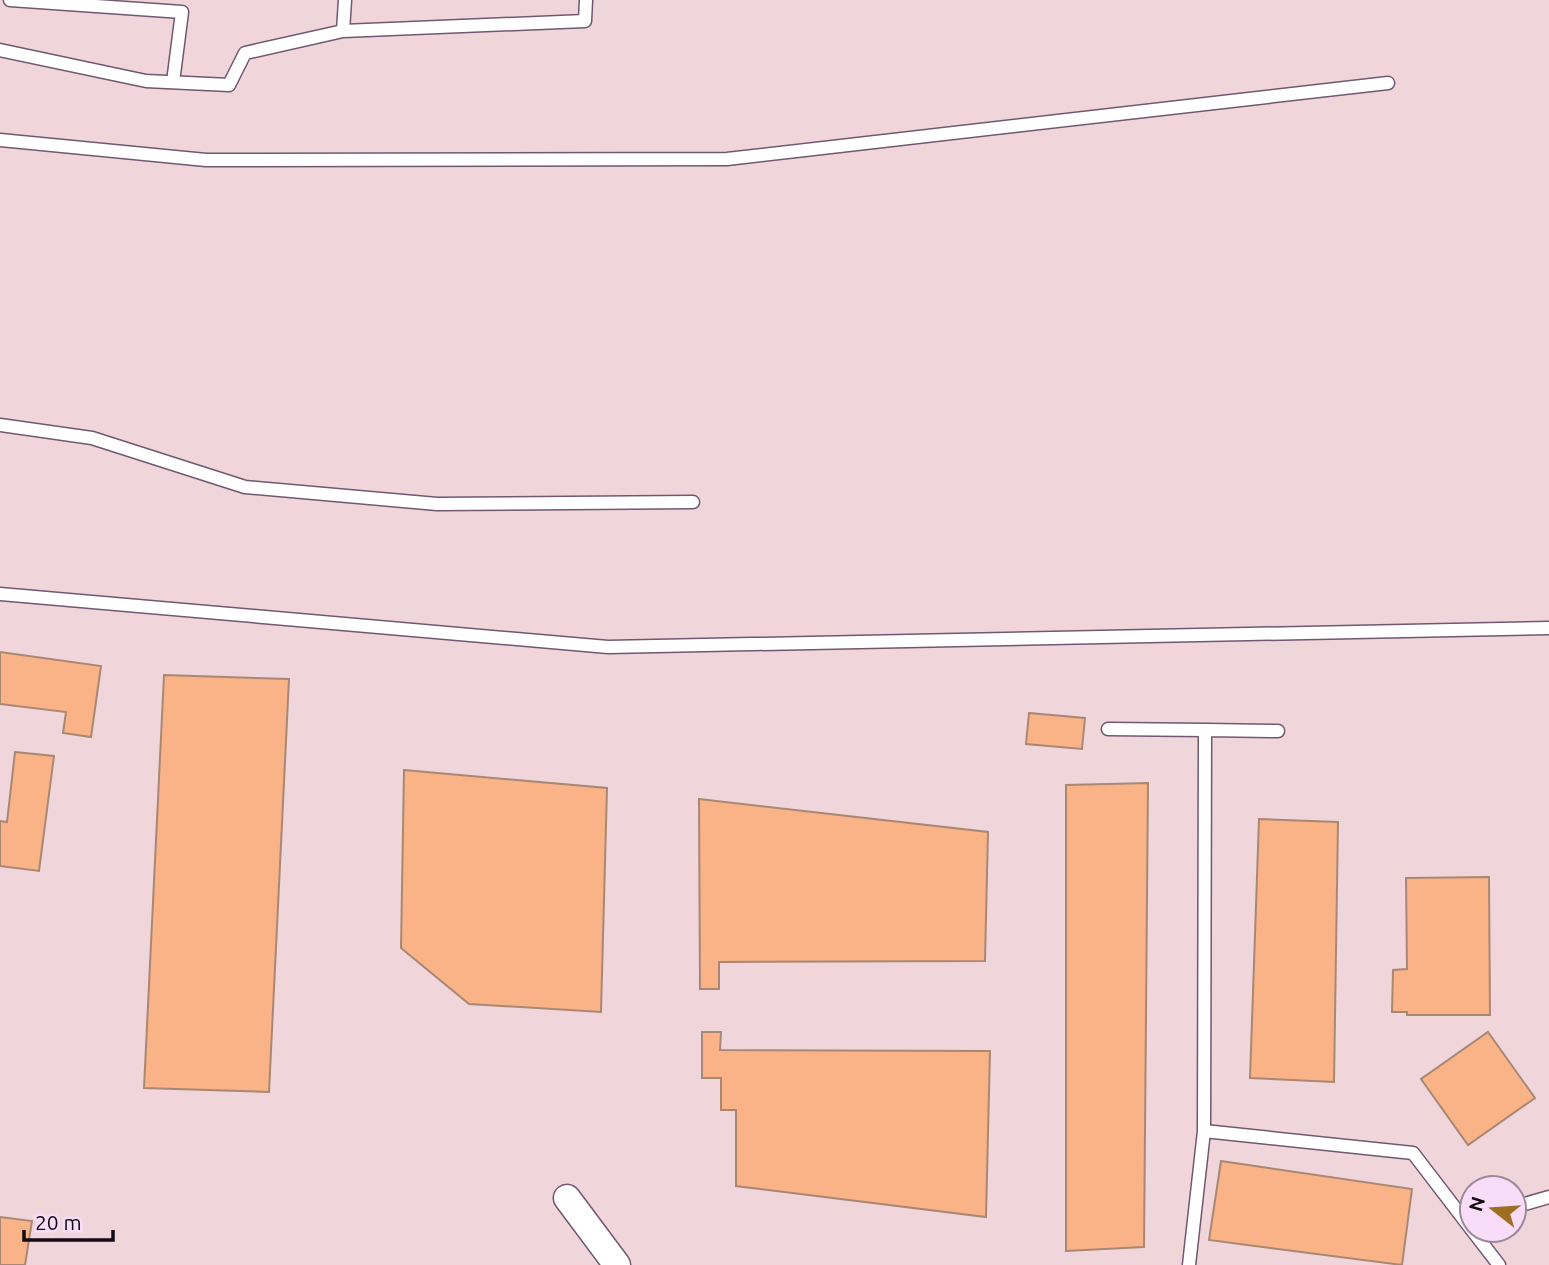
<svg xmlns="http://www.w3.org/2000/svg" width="1549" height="1265" viewBox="0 0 1549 1265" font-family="Ubuntu,sans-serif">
<rect width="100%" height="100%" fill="#f9ddf8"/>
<path fill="#f0d6da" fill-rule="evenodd" d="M0,0h1549v1265h-1549zM1472,1188h42v42h-42z"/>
<path fill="#fab386" stroke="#a88875" stroke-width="2" d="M0,652l101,14 -10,71 -28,-4 3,-21 -66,-8z
M164,675l125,4 -20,413 -125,-4z
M1029,713l56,5 -3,31 -56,-5z
M15,752l39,4 -15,115 -39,-5v-45l7,1z
M404,770l203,18 -6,224 -132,-8 -68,-56z
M1148,783l-4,464 -78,4v-466z
M699,799l289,33 -3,129 -266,1v27h-19z
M1259,819l79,3 -4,260 -84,-4z
M1489,877l1,138h-83v-3h-15l1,-42 14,-1 -1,-91z
M702,1032h19l-1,18 270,1 -4,166 -250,-31v-76h-15v-32h-19z
M1488,1032l47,66 -67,47 -47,-66z
M1221,1161l191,28 -10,76 -193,-25z
M0,1217l32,4 -7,44h-25z"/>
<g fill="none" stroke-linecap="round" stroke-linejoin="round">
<defs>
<path id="lane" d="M10,0l172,12 -9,70
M343,31l2,-31
M0,50l146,31 83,4 16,-32 98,-22 242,-10 1,-21
M0,140l206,20 521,-1 661,-76
M0,425l92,13 153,49 192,17 256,-2
M0,594l608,53 941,-19
M1108,729l97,1
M1278,731l-73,-1 -1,401 209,22 59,77
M1514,1207l35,-10
M1472,1230l27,35
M1189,1265l15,-134"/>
<path id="street" d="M567,1198l50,67"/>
</defs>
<use href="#lane" stroke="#705870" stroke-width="15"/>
<use href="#street" stroke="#705870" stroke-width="29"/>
<use href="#lane" stroke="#fff" stroke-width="12"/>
<use href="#street" stroke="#fff" stroke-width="26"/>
</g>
<g transform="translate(1493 1209) rotate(287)"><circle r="33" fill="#f9ddf8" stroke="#9d899c" stroke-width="2"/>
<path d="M0-5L12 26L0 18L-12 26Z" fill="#9c7020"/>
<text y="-10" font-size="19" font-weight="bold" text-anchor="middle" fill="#130a13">N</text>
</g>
<path d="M24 1230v10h89v-10" fill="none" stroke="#130a13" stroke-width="3.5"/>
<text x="35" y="1230" font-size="21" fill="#130a13" stroke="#f9ddf8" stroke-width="5" paint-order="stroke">20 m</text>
</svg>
